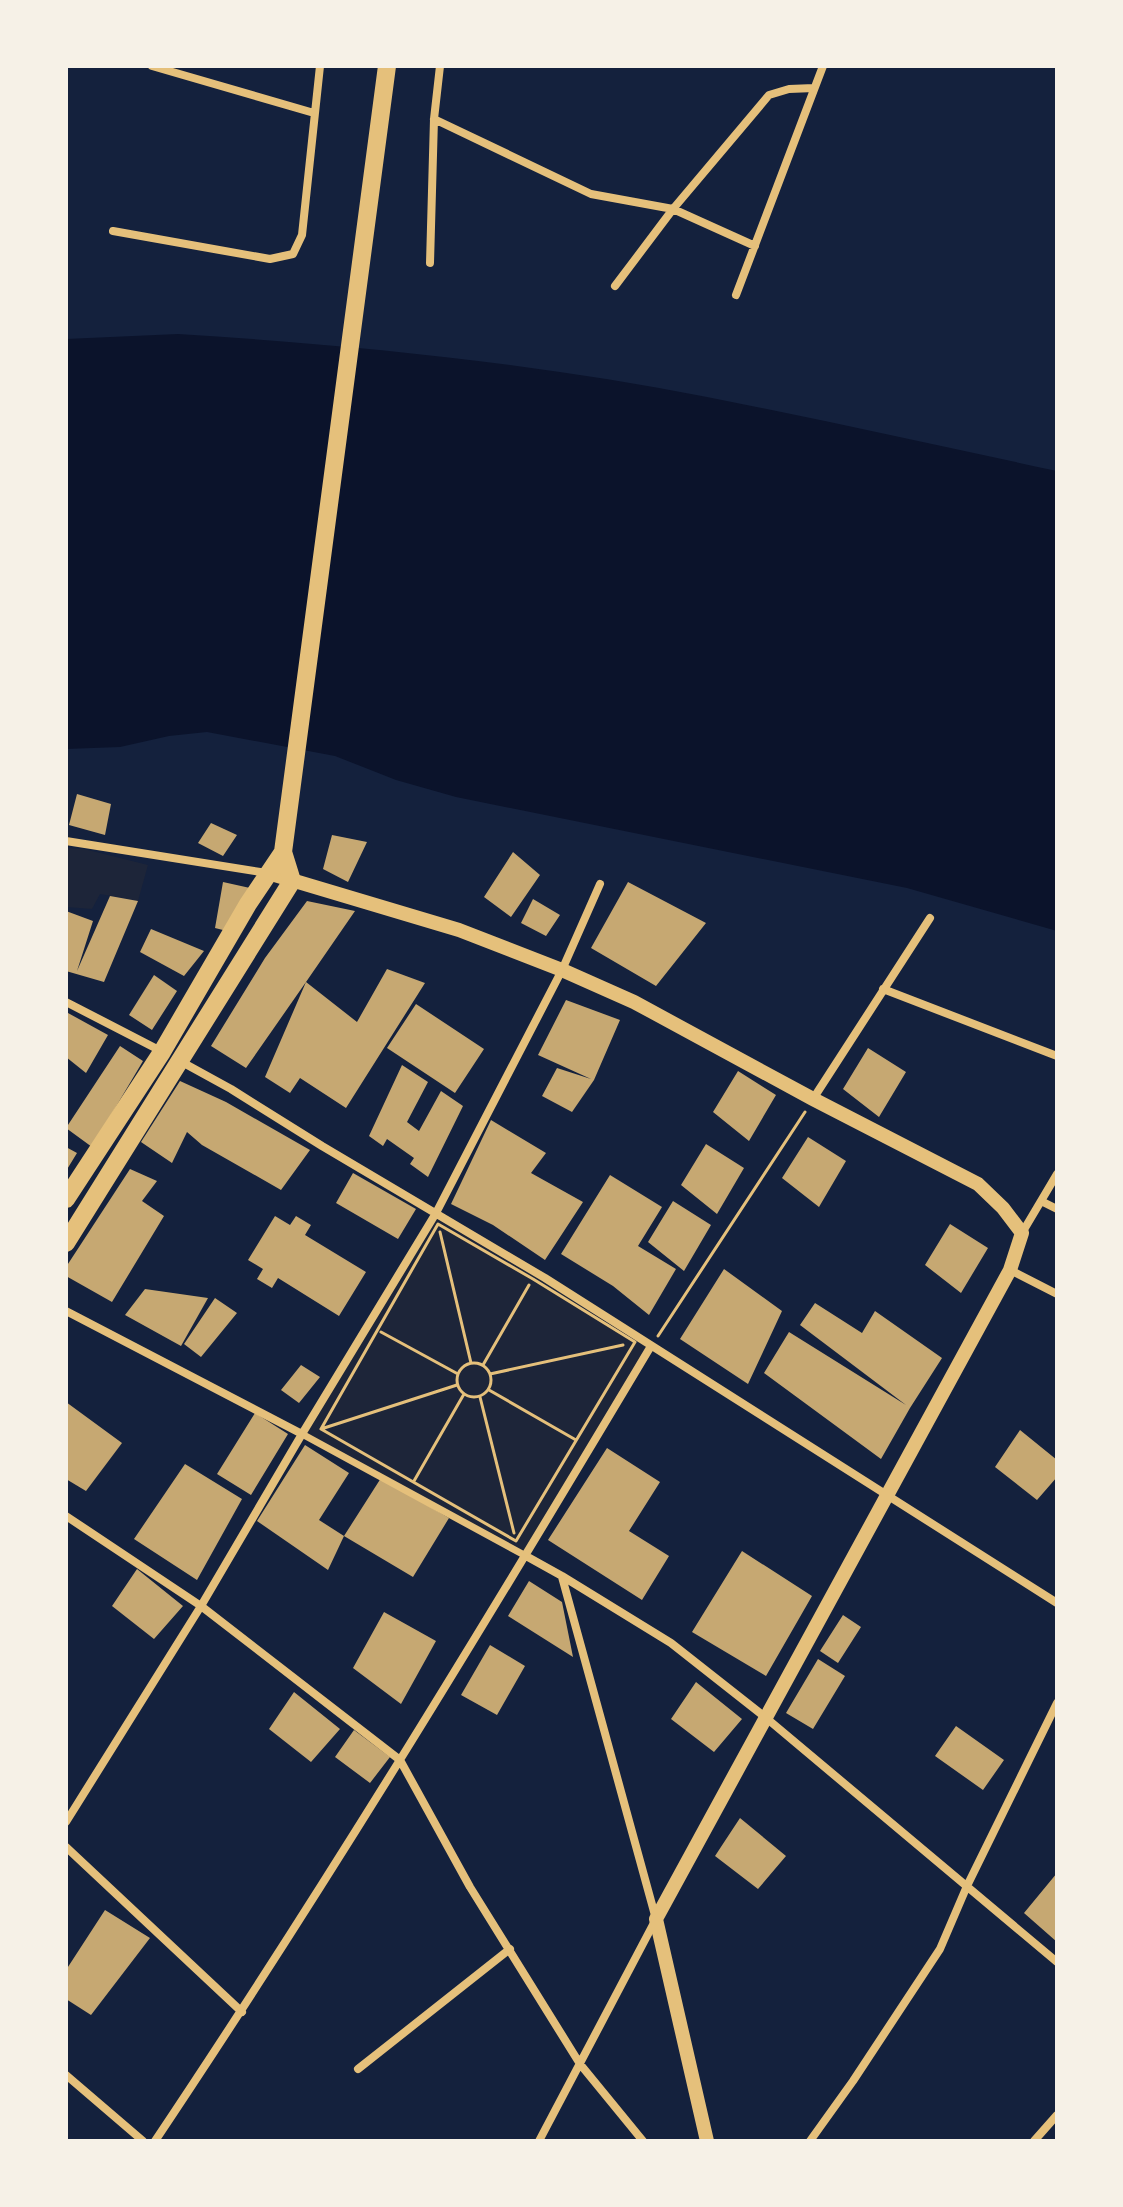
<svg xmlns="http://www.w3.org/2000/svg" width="1123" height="2207" viewBox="0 0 1123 2207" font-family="Roboto,sans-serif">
<rect width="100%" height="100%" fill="#14213d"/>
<path fill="#1d2539" d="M66,848l18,1 64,16 -10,36 -38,-7 -8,15 -26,-2z
M436,1213l215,133 -125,210 -223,-122z"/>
<path fill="#0b132b" d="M178,334c177,11 356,29 529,63 117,23 234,49 350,74v460l-150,-43 -451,-91 -60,-17 -61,-24 -128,-24 -38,4 -49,11 -54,2v-410z"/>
<path fill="#c6a872" d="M77,794l34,10 -6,31 -36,-10z
M211,823l26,12 -14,21 -25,-13z
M332,835l35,7 -19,40 -25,-13z
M513,852l27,23 -29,42 -27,-20z
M223,882l27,6 -23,43 -12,-3z
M628,882l78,41 -50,63 -65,-38z
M110,896l28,5 -34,81 -38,-11v-60l27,10 -16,50z
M533,899l27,16 -14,21 -25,-13z
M307,901l48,10 -49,71 51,40 30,-53 38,14 -79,125 -46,-30 -10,15 -25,-16 41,-95 -60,86 -35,-22 54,-88z
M151,929l53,22 -20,25 -44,-24z
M154,975l23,16 -25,39 -23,-15z
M566,1000l54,20 -26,60 -22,32 -30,-16 15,-28 34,11 -53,-24z
M416,1004l68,45 -29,44 -68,-45z
M68,1013l40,22 -22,38 -20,-16v-40z
M120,1046l23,15 -51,86 -26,-19z
M868,1048l38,24 -27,45 -36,-28z
M402,1065l26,17 -21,40 12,9 22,-40 22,15 -35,71 -18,-13 4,-6 -27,-19 -4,7 -14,-10z
M738,1071l38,24 -27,46 -36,-29z
M180,1081l46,21 84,48 -29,40 -79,-45 -15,-13 -15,31 -31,-21z
M491,1120l55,33 -15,20 52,29 -38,58 -52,-35 -42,-21z
M808,1137l38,24 -27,46 -37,-29z
M706,1144l38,24 -27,46 -36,-29z
M66,1147l11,6 -11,18z
M130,1169l27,12 -15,20 22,15 -52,86 -46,-26v-9z
M353,1173l63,36 -18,30 -62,-36z
M610,1175l52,32 -24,39 38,23 -27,46 -36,-29 -52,-32z
M673,1201l38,24 -27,46 -36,-29z
M275,1216l15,9 6,-9 15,9 -6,10 61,37 -27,44 -61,-38 -6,10 -15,-9 6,-10 -15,-9z
M950,1224l38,24 -27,45 -36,-28z
M724,1269l58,42 -34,73 -68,-45z
M145,1289l63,9 -27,48 -56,-31z
M215,1298l22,15 -36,44 -17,-13z
M815,1303l47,30 13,-22 67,47 -32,50 -29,51 -117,-86 25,-41 117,73 -106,-80z
M301,1365l19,12 -21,26 -18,-13z
M66,1402l56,41 -36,48 -20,-12z
M255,1413l33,21 -37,61 -34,-21z
M1020,1430l37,30v17l-20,23 -42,-33z
M305,1445l44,28 -30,47 25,16 -16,34 -71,-49z
M607,1448l53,34 -31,49 40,25 -27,44 -94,-60z
M185,1464l57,35 -45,81 -63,-41z
M381,1478l68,40 -36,59 -69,-41z
M742,1551l70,45 -46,80 -74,-44z
M137,1569l46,37 -29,33 -42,-33z
M529,1581l33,21 11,55 -65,-41z
M384,1612l52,29 -35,63 -48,-36z
M843,1615l18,12 -23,36 -18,-12z
M490,1645l35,21 -28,49 -36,-20z
M818,1659l27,17 -32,53 -27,-16z
M696,1682l46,37 -28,33 -43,-33z
M294,1692l46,37 -29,33 -42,-33z
M956,1726l48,34 -21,30 -48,-34z
M354,1730l36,27 -20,26 -35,-26z
M740,1818l46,38 -28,33 -43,-33z
M1057,1873v69l-33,-29z
M105,1910l45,28 -59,77 -25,-16v-29z"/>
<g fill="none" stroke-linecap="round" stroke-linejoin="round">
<path stroke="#e5c07b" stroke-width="3" d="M438,1224l95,55 102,63 -119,199 -195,-112z
M440,1232l31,131
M381,1332l77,42
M658,1336l147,-224
M457 1380a17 17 0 1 1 34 0a17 17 0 1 1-34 0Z
M483,1365l46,-80
M490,1374l133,-29
M489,1390l87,50
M480,1397l34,136
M321,1429l136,-44
M414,1481l50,-87"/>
<path stroke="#e5c07b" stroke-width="7" d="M302,1434l224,122"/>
<path stroke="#e5c07b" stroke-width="8" d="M152,66l162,47
M434,119l157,75 82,15 82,37
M113,231l157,28 23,-5 9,-19 18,-169
M430,263l4,-144 6,-53
M615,286l58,-77 96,-114 20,-6 25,-1
M736,295l87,-229
M66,841l201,32
M883,989l174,67
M66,1002l95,49
M180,1061l51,28 91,57 223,132 512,325
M813,1099l117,-181
M1041,1201l16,8
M1022,1233l35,-59
M1010,1270l47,24
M66,1311l236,123
M66,1516l135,90 199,154 70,127 110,177 63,77
M526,1556l36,20 109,67 94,74 292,245
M66,1822l135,-216 101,-172 134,-221 126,-243 38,-86
M66,1847l176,165
M358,2069l152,-120
M66,2075l77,66
M155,2141c174,-260 336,-527 496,-795
M539,2141l117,-222 -94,-342
M810,2141l43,-60 87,-132 27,-63 90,-183
M1034,2141l23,-26"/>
<path stroke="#e5c07b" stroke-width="14" d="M268,873l191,57 103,40 72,32 179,97 165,85 25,24 19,25 -12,37 -354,649 51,222"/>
<path stroke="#e5c07b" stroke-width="18" d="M66,1199l96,-147 86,-148 35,-52
M66,1243l226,-362 -9,-29 104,-786"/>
</g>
<rect width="1123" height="2207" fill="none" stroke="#f6f1e7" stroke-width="136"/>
</svg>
